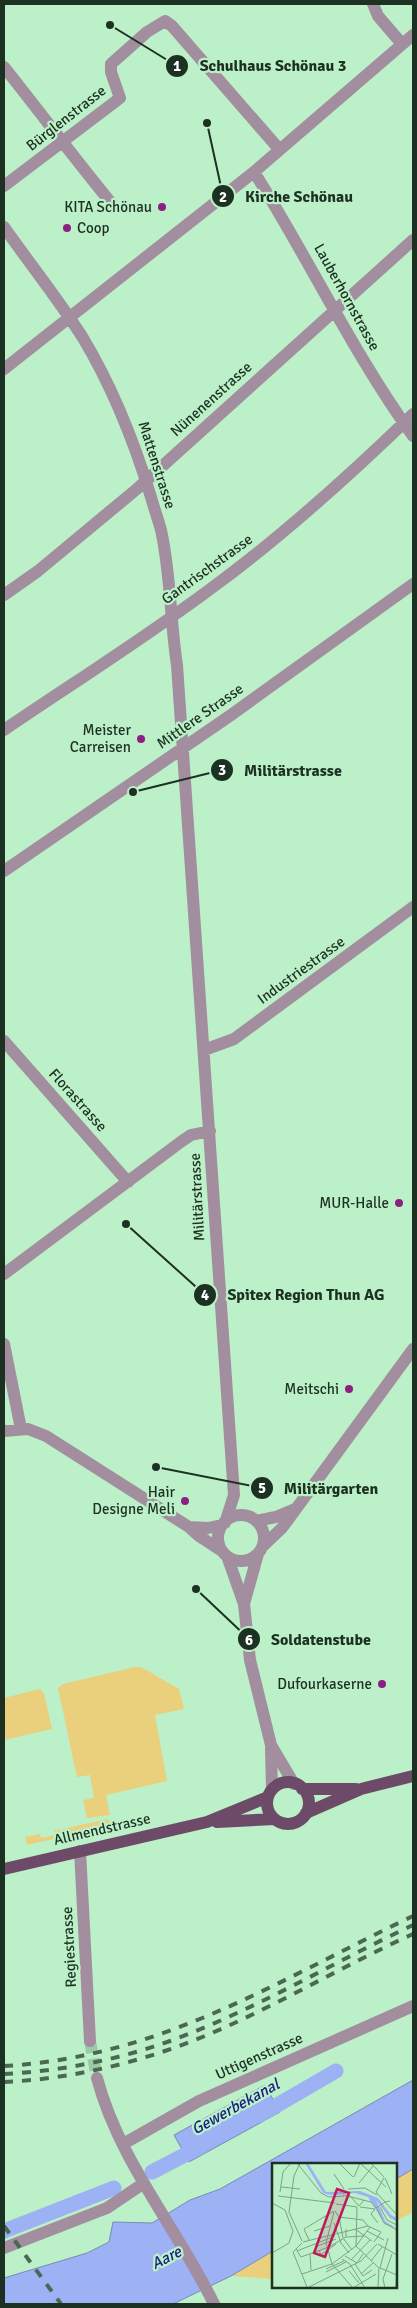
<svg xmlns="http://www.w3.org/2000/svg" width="417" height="2308" viewBox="0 0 417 2308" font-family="Signika,sans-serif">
<rect width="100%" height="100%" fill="#bcf0c8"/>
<path fill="#eacf7c" d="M135,1667h6l38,22 5,20 -29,6 12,66 -61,14 4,20 -23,3 -4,-18 11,-2 -4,-23 -13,2 -19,-89 5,-4z
M39,1689l5,4 8,36 -48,11v-42z
M107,1819l6,6 -86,20 -2,-8 15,-3 1,4 14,-3 -1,-4z
M413,2169v43l-17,9v-42z
M273,2251v28l-42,-3z"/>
<path fill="#9db1f5" stroke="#778bb6" d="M413,2080v89l-17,10v-15h-123v87l-42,25 -58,28h-169v-26l83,-25 22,-11 4,-20 39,1 38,-23 30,-11z
M265,2085l15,27 -91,50 -15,-27z"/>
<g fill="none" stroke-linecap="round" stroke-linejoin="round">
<path stroke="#9db1f5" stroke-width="15" d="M260,2115l76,-44
M152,2172l50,-26
M4,2231l110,-43"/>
<path stroke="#9ccaa7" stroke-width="12" stroke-dasharray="12 6" stroke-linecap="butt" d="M90,2041l7,37"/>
<path stroke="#a28e9f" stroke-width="12" d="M373,4l5,12 24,28
M4,67c36,45 71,92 108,137
M254,172c55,87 99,181 159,264
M4,186l116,-88 -9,-26v-8l36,-32 18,-11 7,5 107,123
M4,227c26,37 55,73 79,111 30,50 51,103 68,159 3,11 7,22 10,33 10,45 9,90 16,135l57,830 -9,28
M4,369l250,-197 159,-137
M4,595l34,-24 100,-83 275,-248
M4,730c69,-47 141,-92 209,-143 71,-52 137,-112 200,-173
M4,871l227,-156 182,-131
M4,1041l124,141
M204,1050l30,-11 179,-132
M4,1274l178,-133 9,-6 19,-4
M4,1344l17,85
M4,1431l24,-2 18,7 143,91 10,9 23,15
M218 1538a23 23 0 1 1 46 0a23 23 0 1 1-46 0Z
M256,1521l20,-4 19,-8
M189,1527l19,1 14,-3
M262,1547l20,-19 131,-179
M227,1556l17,48 6,56 21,85 23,39
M244,1604l14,-50
M271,1748l1,41
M80,1851l10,190
M97,2078c22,83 80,150 117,226
M123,2144l76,-43 214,-95
M4,2248l103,-40 37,-25"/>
<path stroke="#6d4a68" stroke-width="12" d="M267 1803a21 21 0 1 1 42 0a21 21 0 1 1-42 0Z
M302,1789h54
M306,1813l55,-24 52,-13
M217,1822l57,-3
M4,1869l203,-47 61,-25"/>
<path stroke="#4b6952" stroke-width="4" stroke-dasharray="9 9" stroke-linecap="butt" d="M4,2066c157,-9 271,-84 409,-150
M4,2074c57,-3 113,-14 166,-33 85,-31 162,-78 243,-116
M4,2082c65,-3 130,-18 191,-42 75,-30 145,-73 218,-106
M4,2226l57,78"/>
</g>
<g fill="#8b1f83" stroke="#bcf0c8" stroke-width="2">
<circle cx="162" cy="207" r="5"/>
<circle cx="67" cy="228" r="5"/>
<circle cx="141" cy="739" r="5"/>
<circle cx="399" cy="1203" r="5"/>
<circle cx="349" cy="1389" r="5"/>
<circle cx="185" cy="1501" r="5"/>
<circle cx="382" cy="1684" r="5"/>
</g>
<g text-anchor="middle" stroke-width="4.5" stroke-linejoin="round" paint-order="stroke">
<g font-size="15" fill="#1d3122" stroke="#bcf0c8">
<text transform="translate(66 118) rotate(-38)" y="5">Bürglenstrasse</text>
<text transform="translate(347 297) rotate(61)" y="5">Lauberhornstrasse</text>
<text transform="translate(211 399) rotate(-42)" y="5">Nünenenstrasse</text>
<text transform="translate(157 465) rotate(72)" y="5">Mattenstrasse</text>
<text transform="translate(207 569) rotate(-36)" y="5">Gantrischstrasse</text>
<text transform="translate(200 716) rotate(-35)" y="5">Mittlere Strasse</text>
<text transform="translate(301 970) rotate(-36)" y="5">Industriestrasse</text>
<text transform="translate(78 1100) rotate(48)" y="5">Florastrasse</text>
<text transform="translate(197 1197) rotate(-93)" y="5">Militärstrasse</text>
<text transform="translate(102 1829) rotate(-13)" y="5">Allmendstrasse</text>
<text transform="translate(69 1947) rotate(-93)" y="5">Regiestrasse</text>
<text transform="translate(259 2056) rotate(-24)" y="5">Uttigenstrasse</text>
</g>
<g font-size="15" fill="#1d3122" stroke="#bcf0c8" text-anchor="end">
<text x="152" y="212">KITA Schönau</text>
<text x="77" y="233" text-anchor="start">Coop</text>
<text x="131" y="735">Meister<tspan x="131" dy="17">Carreisen</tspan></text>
<text x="389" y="1208">MUR-Halle</text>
<text x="339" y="1394">Meitschi</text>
<text x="175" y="1497">Hair<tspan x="175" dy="17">Designe Meli</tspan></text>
<text x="372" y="1689">Dufourkaserne</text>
</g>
<g font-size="16" font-style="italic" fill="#1c2080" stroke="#bcf0c8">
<text transform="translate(235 2106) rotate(-29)" y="6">Gewerbekanal</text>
<text transform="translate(166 2257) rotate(-27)" y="6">Aare</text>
</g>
</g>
<g transform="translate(272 2163)">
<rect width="125" height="125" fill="#bcf0c8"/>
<path d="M33,0h3l18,29 34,-1 18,7 13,17 6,3 -1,3 -6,-3 -14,-18 9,21 12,8 -12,-5 -17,-27 -13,-4 -24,2 -8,-2z" fill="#9db1f5"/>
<path fill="none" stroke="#7ca486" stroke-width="1" d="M25,0l24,30 8,4 15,-1M28,0l-6,13 -5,36 13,29M67,0l14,14M88,0l26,24M99,0l13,14M62,11l10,15M82,14l6,-14M113,15l7,16M87,20l14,-17M9,24l19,2M76,26l17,-1 12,7M8,29l3,-20 8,-9M71,32l28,7 5,6M77,32l10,11 5,-6M6,33l57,7M118,38l-5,1 12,13M0,40l13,7 8,21 -4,12 -17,10M64,41l21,3M88,44l15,2M108,44l7,13 10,5M104,45l9,-6 -9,-10 8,-14M103,46l-4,5 7,9M105,46l7,14 13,7M63,48l4,6 24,3 5,6M67,54l4,21 9,12M62,60l7,20 8,10M83,66l17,12M42,68l16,-5M95,68l17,9M74,74l18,-1M37,77l-5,-11 30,-18M31,79l65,-16 13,6 -7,10M30,80l-9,9 14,35M106,81l19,11M84,83l23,22M84,83l14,-19M43,84l21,-8M24,86l5,8 28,-10 17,-10v-8M47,87l2,5 15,-11M25,88l38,-15M38,91l1,16M73,93l12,7 6,-9M70,96l8,5 15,24M79,97l19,-20M99,98l11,-14M60,101l24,-18 1,-39M60,101l-6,-21 8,-31M60,101l21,24M83,101l8,12 9,-6M108,105l17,7M108,105l8,-30M54,106l18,-8M77,108l10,12M54,109l20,-10M30,111l30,-10M89,111l12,-11M35,125l54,-27 16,-17M81,125l23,-14M106,125l1,-20M113,125l-2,-9 9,-25M124,125l1,-28"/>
<path fill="#c2185b" fill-opacity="0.15" stroke="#c2185b" stroke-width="2.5" d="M65,26l12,4 -24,64 -11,-4z"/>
<rect width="125" height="125" fill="none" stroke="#1d3122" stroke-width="2.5"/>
</g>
<path fill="none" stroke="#1d3122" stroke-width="2" d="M110 25L177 66M207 123L223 196M133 792L222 770M126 1224L205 1295M156 1467L262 1488M196 1589L249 1639"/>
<g fill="#1d3122" stroke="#bcf0c8" stroke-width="2">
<circle cx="110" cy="25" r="5"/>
<circle cx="207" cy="123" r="5"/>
<circle cx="133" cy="792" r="5"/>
<circle cx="126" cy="1224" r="5"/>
<circle cx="156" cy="1467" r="5"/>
<circle cx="196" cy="1589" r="5"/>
<circle cx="177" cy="66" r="12"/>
<circle cx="223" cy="196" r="12"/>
<circle cx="222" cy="770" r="12"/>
<circle cx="205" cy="1295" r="12"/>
<circle cx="262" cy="1488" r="12"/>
<circle cx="249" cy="1639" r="12"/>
</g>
<g font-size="15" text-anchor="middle" font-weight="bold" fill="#fff">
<text x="177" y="71">1</text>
<text x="223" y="202">2</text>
<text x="222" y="775">3</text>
<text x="205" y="1300">4</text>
<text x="262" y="1493">5</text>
<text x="249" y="1645">6</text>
</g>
<g font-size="16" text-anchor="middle" font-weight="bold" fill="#1d3122" stroke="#bcf0c8" stroke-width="4.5" stroke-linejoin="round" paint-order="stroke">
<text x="273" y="71">Schulhaus Schönau 3</text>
<text x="299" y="202">Kirche Schönau</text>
<text x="293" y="776">Militärstrasse</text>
<text x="306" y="1300">Spitex Region Thun AG</text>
<text x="331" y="1494">Militärgarten</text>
<text x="321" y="1645">Soldatenstube</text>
</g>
<rect width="417" height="2308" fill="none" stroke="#1d3122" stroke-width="10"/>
</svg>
